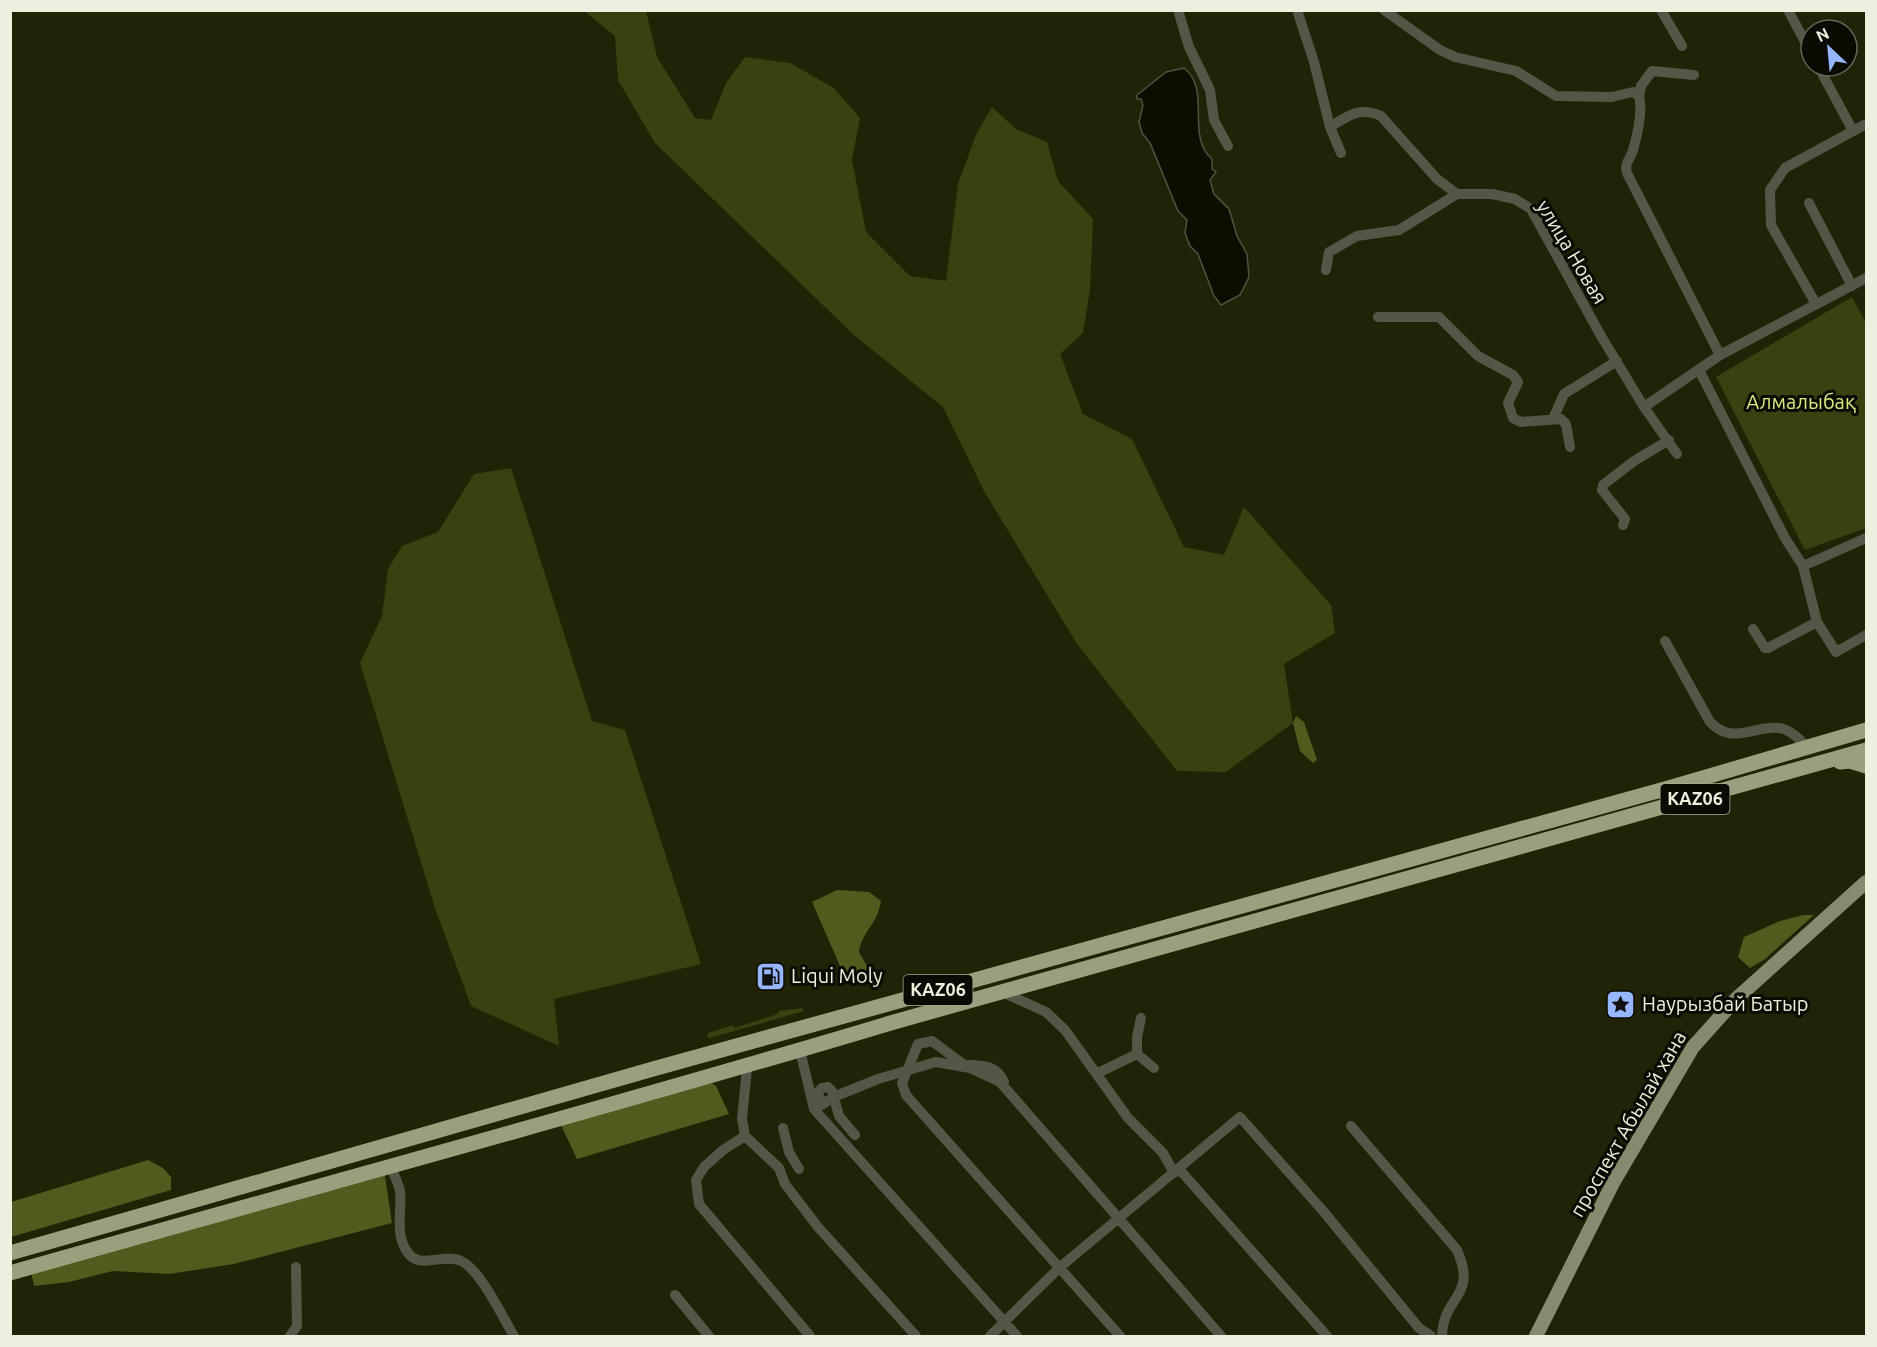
<svg xmlns="http://www.w3.org/2000/svg" width="1877" height="1347" viewBox="0 0 1877 1347" font-family="Ubuntu,sans-serif">
<rect width="100%" height="100%" fill="#202305"/>
<path fill="#3b4011" d="M584,11h62l11,46 38,61 16,2 15,-37 19,-26 45,6 44,25 26,30 -8,42 14,72 44,44 36,5 12,-97 18,-49 16,-28 24,22 31,13 11,39 35,38 -3,71 -7,43 -23,21 23,60 49,25 52,108 40,8 20,-48 87,98 4,28 -51,31 9,59 -67,49 -49,-1 -100,-127 -93,-153 -41,-84 -89,-72 -199,-192 -37,-63 -3,-44z
M1852,297l14,26v205l-61,22 -89,-173z
M511,468l81,253 33,9 76,234 -147,35 5,47 -88,-40 -36,-98 -75,-245 22,-47 6,-47 14,-23 36,-14 36,-58z
M802,1008l2,3 -94,27 -3,-1 1,-4 25,-8 1,3 44,-14 1,-3z"/>
<path fill="#535a1e" d="M1296,716l8,6 13,38 -4,3 -13,-12 -7,-28z
M837,890l32,2 12,9c-4,25 -19,30 -22,51l9,16 -5,18 -20,-4 -3,-16 -28,-64z
M1804,915h10l-49,44 -15,9 -12,-11 6,-20 36,-16z
M710,1082l6,4 13,28 -152,45 -17,-36z
M148,1160l15,8 8,9v13l-160,47v-35z
M384,1170l8,53 -158,41 -65,10 -56,-3 -44,11 -35,4 -3,-14z"/>
<path fill="#0c0e00" stroke="#505243" stroke-width="1.5" d="M1184,68c28,21 1,68 28,91v10l4,3 -6,8 4,14 15,15 8,27 10,18 2,23 -9,18 -19,10 -7,-9 -16,-42 -8,-8 -5,-13 2,-13 -9,-9 -28,-68 -8,-10 -3,-11 4,-17 -2,-6h-4v-4l29,-23z"/>
<g fill="none" stroke-linecap="round" stroke-linejoin="round">
<path stroke="#545648" stroke-width="10" d="M1178,10l11,37 21,43 4,30 14,26
M1297,10l17,52 16,65 11,26
M1384,10l56,40 15,7 61,14 40,25 56,1 21,-5 6,4c4,15 -2,40 -6,54 -3,10 -9,13 -6,23l93,182
M1661,10l21,36
M1788,10l23,43
M1818,66l35,65
M1639,96l2,-10 11,-15 42,4
M1330,127c18,-11 29,-21 51,-11l56,63 20,15h35l23,5 16,10 70,127 43,71 33,47
M1809,203l43,83
M1326,270l3,-18 28,-16 42,-6 58,-36
M1816,304l-45,-79 -1,-35 15,-22 81,-44
M1378,317h61l39,39 35,19 5,7 -10,21 5,15 8,4 40,-3 5,5 4,23
M1699,370l86,168 18,28 14,56 19,30 30,-17
M1644,407l76,-52 146,-77
M1553,419l11,-25 53,-33
M1623,525l2,-6 -23,-29 1,-5 31,-24 35,-21
M1803,566l63,-28
M1753,629l12,19h3l49,-26
M1665,641l45,81c23,24 43,3 69,6 11,1 21,12 28,19
M1002,992l44,20 19,18 63,88 35,35 11,20
M800,1050l14,59 203,227
M1137,1054l17,14
M747,1068l-5,51 3,17 34,32 6,16 33,43 98,109
M1098,1073l39,-19v-17l4,-19
M1004,1082c-7,-16 -18,-16 -35,-17l-2,2 -35,-26 -14,3 -16,39 4,12 214,241
M823,1104l-6,-11 5,-5 6,-1 4,4 7,25 16,19
M814,1109l22,-13 42,-17 58,-17 34,6 30,14 221,254
M1351,1126l106,124c21,48 -14,45 -15,86
M783,1128l6,24 10,17
M745,1136l-22,14 -19,17 -8,13 3,24 111,132
M390,1165c3,8 8,17 10,26 2,20 -5,42 6,59 12,22 37,2 55,11 19,8 42,57 53,75
M1179,1169l148,167
M675,1295l34,41
M290,1336l7,-10 -1,-59
M990,1336l69,-68 181,-151 84,95 95,116 12,8"/>
<path stroke="#868b6f" stroke-width="14" d="M1536,1336l77,-153 80,-136 44,-49 129,-116"/>
<path stroke="#9aa07e" stroke-width="15" d="M1840,762l10,-1 16,5
M10,1253l643,-184 1019,-282 194,-57
M10,1273c295,-84 591,-163 884,-251l972,-272"/>
</g>
<defs>
<symbol id="fuel-square" viewBox="-11 -11 22 22"><rect x="-9" y="-9" width="18" height="18" rx="4" fill="#96b6fd" stroke="#0a0b02"/><path d="M-5.5-6h7V0h2V4h1.3V-2.5L3-4.5l.8-.8L6-3V5H2.5V1h-1V6h-7ZM-4.2-4.7v3.2H.2V-4.7Z" fill="#111"/></symbol>
<symbol id="sight-square" viewBox="-11 -11 22 22"><rect x="-9" y="-9" width="18" height="18" rx="4" fill="#96b6fd" stroke="#0a0b02"/><path d="M0-6L1.8-2.2L6-1.7L2.9 1.2L3.7 5.4L0 3.3L-3.7 5.4L-2.9 1.2L-6-1.7L-1.8-2.2Z" fill="#111"/></symbol>
</defs>
<g fill-rule="evenodd">
<use href="#fuel-square" x="754" y="960" width="33" height="33"/>
<use href="#sight-square" x="1604" y="988" width="33" height="33"/>
</g>
<g text-anchor="middle" stroke-width="6" stroke-linejoin="round" paint-order="stroke">
<g fill="#0a0b02" stroke="#a9ab9c" stroke-width="1.5">
<rect x="1660.5" y="784" width="69" height="30" rx="4.5"/>
<rect x="903.5" y="975" width="69" height="30" rx="4.5"/>
</g>
<g font-size="18" font-weight="bold" fill="#edf0de">
<text x="1695" y="805">KАZ06</text>
<text x="938" y="996">KАZ06</text>
</g>
<g font-size="20" fill="#edf0de" stroke="#0a0b02">
<text transform="translate(1572 252) rotate(59)" y="7">улица Новая</text>
<text transform="translate(1628 1124) rotate(-60)" y="7">проспект Абылай хана</text>
</g>
<g font-size="20" fill="#dcea7e" stroke="#0a0b02">
<text x="1801" y="409">Алмалыбақ</text>
</g>
<g font-size="20" fill="#edf0de" stroke="#0a0b02" text-anchor="start">
<text x="791" y="983">Liqui Moly</text>
<text x="1642" y="1011">Наурызбай Батыр</text>
</g>
</g>
<rect width="1877" height="1347" fill="none" stroke="#edf0de" stroke-width="24"/>
<g transform="translate(1829 48) rotate(334)"><circle r="28" fill="#0a0b02" stroke="#65675a" stroke-width="1.5"/>
<path d="M0-4.5L10 22L0 15L-10 22Z" fill="#96b6fd"/>
<text y="-9" font-size="16" font-weight="bold" text-anchor="middle" fill="#edf0de">N</text>
</g>
</svg>
